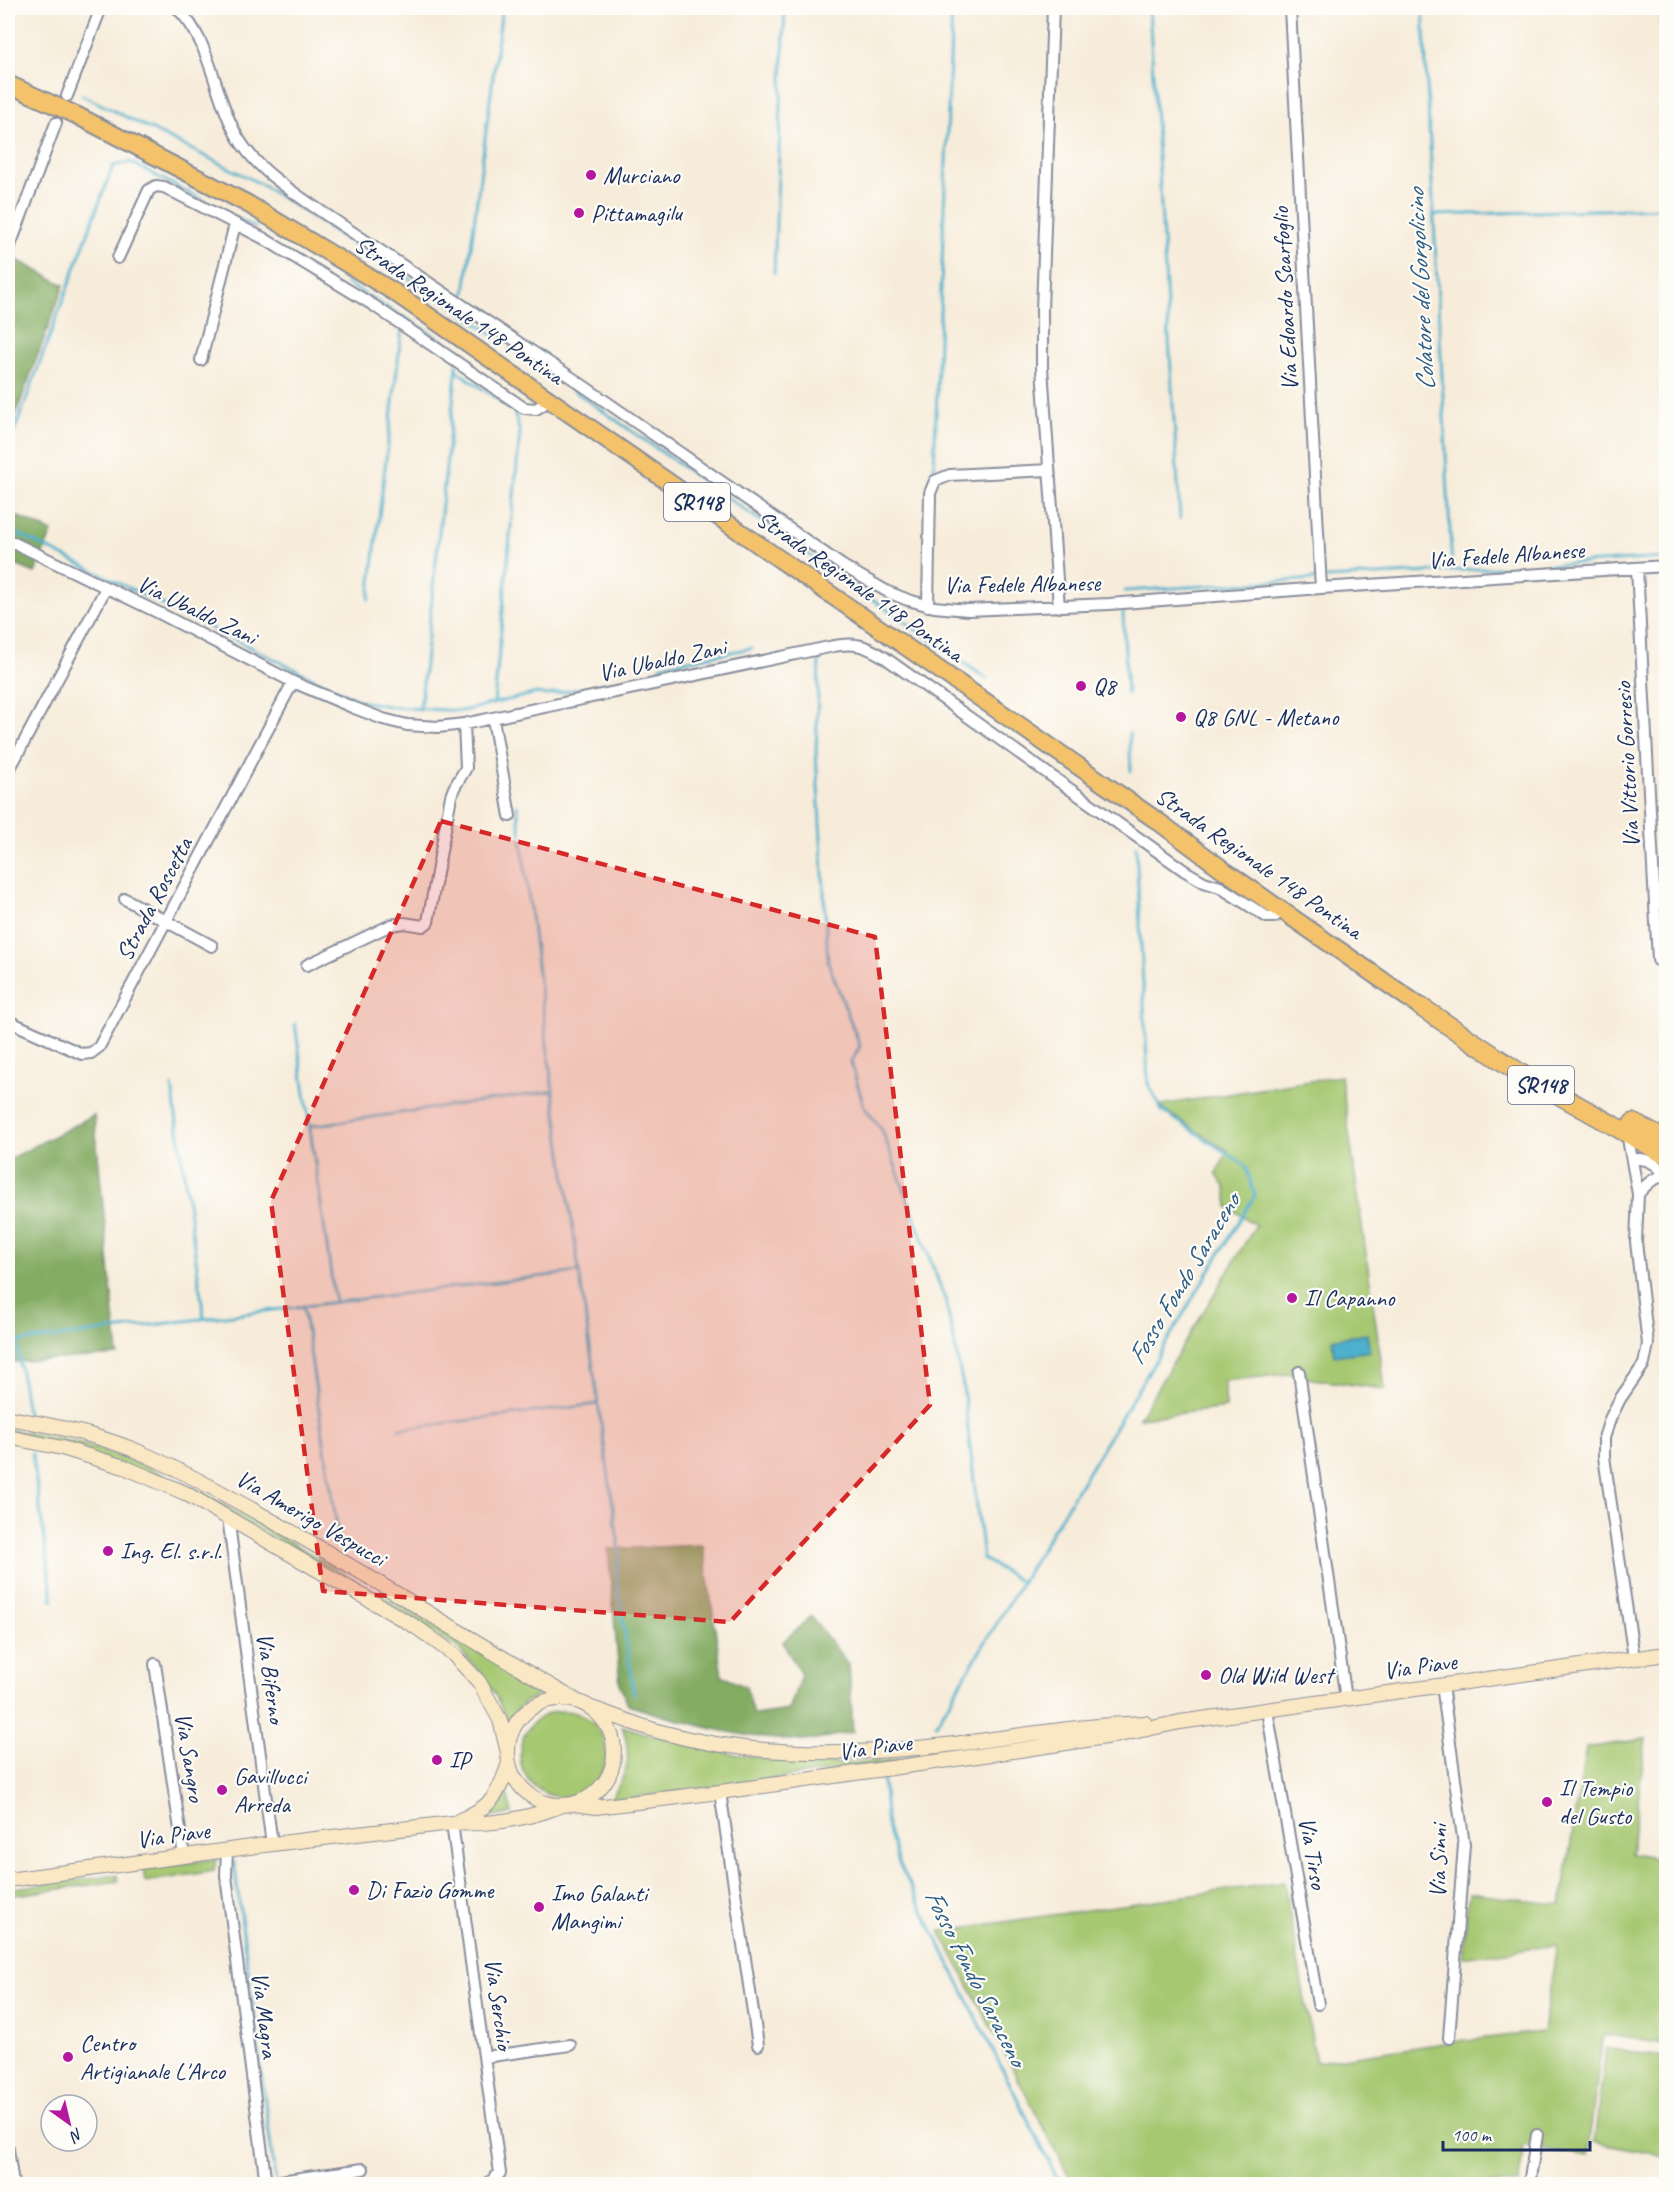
<svg xmlns="http://www.w3.org/2000/svg" width="1674" height="2192" viewBox="0 0 1674 2192" font-family="Caveat,sans-serif">
<rect width="100%" height="100%" fill="#fdfcf7"/>
<filter id="ink" filterUnits="userSpaceOnUse"><feTurbulence type="fractalNoise" baseFrequency=".0167" numOctaves="2"/><feDisplacementMap in="SourceGraphic" scale="12" xChannelSelector="R" yChannelSelector="G"/><feConvolveMatrix kernelMatrix="1 2 1 2 8 2 1 2 1" color-interpolation-filters="sRGB"/></filter>
<filter id="wash" filterUnits="userSpaceOnUse"><feTurbulence type="fractalNoise" baseFrequency=".008" numOctaves="4" result="noise"/><feDisplacementMap in="SourceGraphic" scale="24" xChannelSelector="R" yChannelSelector="G"/><feGaussianBlur stdDeviation="1.35" result="paint"/><feColorMatrix in="noise" values="0 0 0 0 0 0 0 0 0 0 0 0 0 0 0 0 0 1.4 0 .05"/><feComposite in="paint" operator="in"/></filter>
<g filter="url(#wash)">
<rect width="100%" height="100%" fill="#f7ecda"/>
<path fill="#a6c871" stroke="#607c68" stroke-width="1.5" d="M1341,1076l44,313 -79,-11 -1,-6 -81,9 2,27 -87,10 117,-193 -28,-18 -2,-19 -10,-14 12,-23 -66,-42 -1,-4z
M8,1430c125,14 219,76 325,137 71,41 143,82 213,125l-23,11 -16,19 -11,-26 -14,-22 -25,-27 -135,-82 -124,-70 -190,-60z
M520 1754a43 43 0 1 1 86 0a43 43 0 1 1-86 0Z
M622,1726c72,23 147,39 224,37 67,-2 133,-15 199,-24l1,3 -437,59c19,-27 24,-43 13,-75z
M1646,1739l-15,115 35,6v48l-2,13 2,1v122l-63,-10 -16,122 -63,-10 -6,38h-445l-133,-253 344,-49 32,180 142,-21 85,-9 14,-87 -95,13 7,-65 92,12 25,-157z
M505,1785l7,29 -39,5z
M216,1859l-2,12 -69,11 -2,-13z
M117,1875l1,6 -110,15v-7z
M1606,2048l60,10v98l-72,-13z"/>
<path fill="#84ac63" stroke="#506e60" stroke-width="1.5" d="M8,255l56,30 -52,139 -4,1z
M8,512l44,20 -17,41 -27,-11z
M94,1115l24,240 -105,7 -5,-37v-165z
M703,1545l19,131 24,11 8,28 35,-5 12,-35 -18,-33 28,-26 38,49 4,67c-12,2 -24,5 -36,7 -57,6 -135,-17 -189,-34l-8,-20 -12,-136z"/>
<path fill="#4db0cc" stroke="#347095" stroke-width="1.5" d="M1367,1334l3,17 -36,5 -2,-17z"/>
<g fill="none" stroke-linecap="round" stroke-linejoin="round">
<path stroke="#4db0cc" stroke-width="3" d="M1149,8l31,511
M1423,8l29,563
M1660,8l6,135
M82,95l177,88 195,124 41,29
M1434,215l232,-7
M774,273l11,-265
M346,283l113,67 -1,9
M459,301l6,-8 37,-285
M510,347l48,33
M457,371l57,40 6,22 -26,270
M570,388l417,291
M8,448l105,-282 17,-4 125,66
M934,468l18,-460
M8,529l352,172 34,6 68,4 75,-18 10,2 108,-21 8,-9 89,-17
M1327,578l339,-20
M1125,591l191,-12
M369,599l33,-271
M1123,613l4,81
M819,660l-3,93 12,209 32,84 -9,16 13,45 18,23 64,172 17,84 20,173 39,23
M420,710l37,-345
M1129,733l2,38
M517,805l36,286 67,463 -4,22 18,118
M295,1024l40,278
M172,1086l32,232
M310,1126l243,-35
M8,1280l19,134
M303,1306l35,227
M8,1343l570,-71
M399,1429l199,-25
M32,1453l21,147
M936,1724l319,-529 -10,-30 -84,-55 -13,-27 -12,-237
M883,1779l4,48 12,36 161,321
M234,1862l41,317"/>
</g>
</g>
<g filter="url(#ink)">
<g fill="none" stroke-linecap="round" stroke-linejoin="round">
<defs>
<path id="street" d="M177,8c35,34 36,86 60,128 16,29 46,49 73,68l262,174 271,188 45,26 20,8 26,7 34,3 141,-6 212,-16 345,-22
M1053,8l-11,302v58l17,239
M1290,8l31,580
M67,96l34,-88
M8,251l48,-128
M118,258l31,-68 7,-4 8,1 99,51 110,67 151,103 12,1 14,-9
M201,360l34,-136
M8,540l151,73 134,69 59,25 31,12 24,6 31,2 26,-3 365,-77c24,-5 34,-3 55,10l301,214 19,11 16,5 47,30h7l8,-6
M1637,568l21,392
M928,606l2,-113 5,-12 15,-6 99,-5
M493,719l17,97
M8,772l98,-184
M125,899l87,47
M307,965l84,-40 13,-2 19,3 5,-4 23,-126 3,-8 12,-20 -2,-44
M8,1021l74,33 9,-1 8,-6 194,-365
M1627,1133l11,61 -2,48 12,102 -4,20 -24,35 -10,20 -6,19v19l30,201
M1632,1160c14,-4 26,5 34,16
M1638,1194c9,-10 15,-17 28,-18
M1299,1372l47,327
M228,1517l44,327
M155,1664l29,192
M1442,1685l22,160 -15,193
M1267,1710l51,294
M720,1792l38,253
M452,1823l48,350 -12,11
M227,1850l-1,26 40,308
M485,2057l85,-12
M8,2149l5,35
M266,2183l97,-14
M1529,2184l8,-49"/>
<path id="secondary" d="M8,1418c45,7 93,17 136,36 54,24 105,54 157,83 92,53 181,110 274,163
M8,1437l54,11 62,19 61,26 231,134 36,26 27,29 21,38 8,33
M508 1752a53 53 0 1 1 106 0a53 53 0 1 1-106 0Z
M592,1708c23,8 45,17 69,24 86,24 178,24 267,15 72,-7 144,-22 217,-24
M575,1804l21,3 124,-15 293,-41 106,-16 61,-13 486,-68
M458,1821c34,-15 39,-23 51,-58
M8,1880l264,-36 180,-21c36,2 75,-4 108,-17"/>
<path id="primary" d="M8,84l68,31 172,89 146,88 765,530 66,49 196,136"/>
<path id="highway" d="M1421,1007l99,66 146,82
M1633,1123l33,17"/>
</defs>
<use href="#street" stroke="#898e9c" stroke-width="14"/>
<use href="#secondary" stroke="#898e9c" stroke-width="16"/>
<use href="#primary" stroke="#898e9c" stroke-width="20"/>
<use href="#highway" stroke="#898e9c" stroke-width="21"/>
<use href="#street" stroke="#fff" stroke-width="10"/>
<use href="#secondary" stroke="#fae7c3" stroke-width="14"/>
<use href="#primary" stroke="#f3c26a" stroke-width="16"/>
<use href="#highway" stroke="#f3c26a" stroke-width="18"/>
</g>
</g>
<path fill="#d62828" fill-opacity="0.2" stroke="#d62828" stroke-width="4.5" stroke-dasharray="12 8" stroke-linejoin="round" d="M441,821l434,116 55,468 -200,217 -407,-31 -52,-390z"/>
<g fill="#b5179e" stroke="#fdfcf7" stroke-width="2">
<circle cx="591" cy="175" r="6"/>
<circle cx="579" cy="213" r="6"/>
<circle cx="1081" cy="686" r="6"/>
<circle cx="1181" cy="717" r="6"/>
<circle cx="1292" cy="1298" r="6"/>
<circle cx="108" cy="1551" r="6"/>
<circle cx="1206" cy="1675" r="6"/>
<circle cx="437" cy="1760" r="6"/>
<circle cx="222" cy="1790" r="6"/>
<circle cx="1547" cy="1802" r="6"/>
<circle cx="354" cy="1890" r="6"/>
<circle cx="539" cy="1907" r="6"/>
<circle cx="68" cy="2057" r="6"/>
</g>
<g text-anchor="middle" stroke-width="4.5" stroke-linejoin="round" paint-order="stroke">
<g fill="#fdfcf7" stroke="#5f6c8c" stroke-width="1.5">
<rect x="664" y="483" width="66" height="38" rx="4.5"/>
<rect x="1508" y="1066" width="66" height="38" rx="4.5"/>
</g>
<g font-size="22" font-weight="bold" fill="#1b2f5e">
<text x="697" y="510">SR148</text>
<text x="1541" y="1093">SR148</text>
</g>
<g font-size="24" fill="#1b2f5e" stroke="#fdfcf7" text-anchor="start">
<text x="603" y="183">Murciano</text>
<text x="591" y="221">Pittamagilu</text>
<text x="1093" y="694">Q8</text>
<text x="1193" y="725">Q8 GNL - Metano</text>
<text x="1304" y="1306">Il Capanno</text>
<text x="120" y="1559">Ing. El. s.r.l.</text>
<text x="1218" y="1683">Old Wild West</text>
<text x="449" y="1768">IP</text>
<text x="234" y="1784">Gavillucci<tspan x="234" dy="28">Arreda</tspan></text>
<text x="1559" y="1796">Il Tempio<tspan x="1559" dy="28">del Gusto</tspan></text>
<text x="366" y="1898">Di Fazio Gomme</text>
<text x="551" y="1901">Imo Galanti<tspan x="551" dy="28">Mangimi</tspan></text>
<text x="80" y="2051">Centro<tspan x="80" dy="28">Artigianale L'Arco</tspan></text>
</g>
<g font-size="24" fill="#1b2f5e" stroke="#fdfcf7">
<text transform="translate(1285 299) rotate(-93)" y="8">Via Edoardo Scarfoglio</text>
<text transform="translate(459 310) rotate(34)" y="8">Strada Regionale 148 Pontina</text>
<text transform="translate(1506 555) rotate(-4)" y="8">Via Fedele Albanese</text>
<text transform="translate(1022 584) rotate(-1)" y="8">Via Fedele Albanese</text>
<text transform="translate(860 586) rotate(35)" y="8">Strada Regionale 148 Pontina</text>
<text transform="translate(197 610) rotate(26)" y="8">Via Ubaldo Zani</text>
<text transform="translate(662 660) rotate(-12)" y="8">Via Ubaldo Zani</text>
<text transform="translate(1627 765) rotate(-93)" y="8">Via Vittorio Gorresio</text>
<text transform="translate(1259 863) rotate(35)" y="8">Strada Regionale 148 Pontina</text>
<text transform="translate(154 899) rotate(-62)" y="8">Strada Roscetta</text>
<text transform="translate(311 1518) rotate(30)" y="8">Via Amerigo Vespucci</text>
<text transform="translate(1420 1666) rotate(-8)" y="8">Via Piave</text>
<text transform="translate(271 1678) rotate(82)" y="8">Via Biferno</text>
<text transform="translate(875 1747) rotate(-8)" y="8">Via Piave</text>
<text transform="translate(190 1757) rotate(81)" y="8">Via Sangro</text>
<text transform="translate(173 1835) rotate(-8)" y="8">Via Piave</text>
<text transform="translate(1313 1853) rotate(80)" y="8">Via Tirso</text>
<text transform="translate(1438 1861) rotate(-89)" y="8">Via Sinni</text>
<text transform="translate(499 2004) rotate(82)" y="8">Via Serchio</text>
<text transform="translate(265 2015) rotate(83)" y="8">Via Magra</text>
</g>
<g font-size="26" font-style="italic" fill="#2c5c84" stroke="#fdfcf7">
<text transform="translate(1420 290) rotate(-93)" y="9">Colatore del Gorgolicino</text>
<text transform="translate(1183 1279) rotate(-59)" y="9">Fosso Fondo Saraceno</text>
<text transform="translate(976 1977) rotate(63)" y="9">Fosso Fondo Saraceno</text>
</g>
</g>
<rect width="1674" height="2192" fill="none" stroke="#fdfcf7" stroke-width="30"/>
<g transform="translate(69 2123) rotate(146)"><circle r="28" fill="#fdfcf7" stroke="#a3aaba" stroke-width="1.5"/>
<path d="M0-4.5L10 22L0 15L-10 22Z" fill="#b5179e"/>
<text y="-9" font-size="16" font-weight="bold" text-anchor="middle" fill="#1b2f5e">N</text>
</g>
<path d="M1443 2141v9h147v-9" fill="none" stroke="#1b2f5e" stroke-width="3"/>
<text x="1452" y="2141" font-size="18" fill="#1b2f5e" stroke="#fdfcf7" stroke-width="4.5" paint-order="stroke">100 m</text>
</svg>
